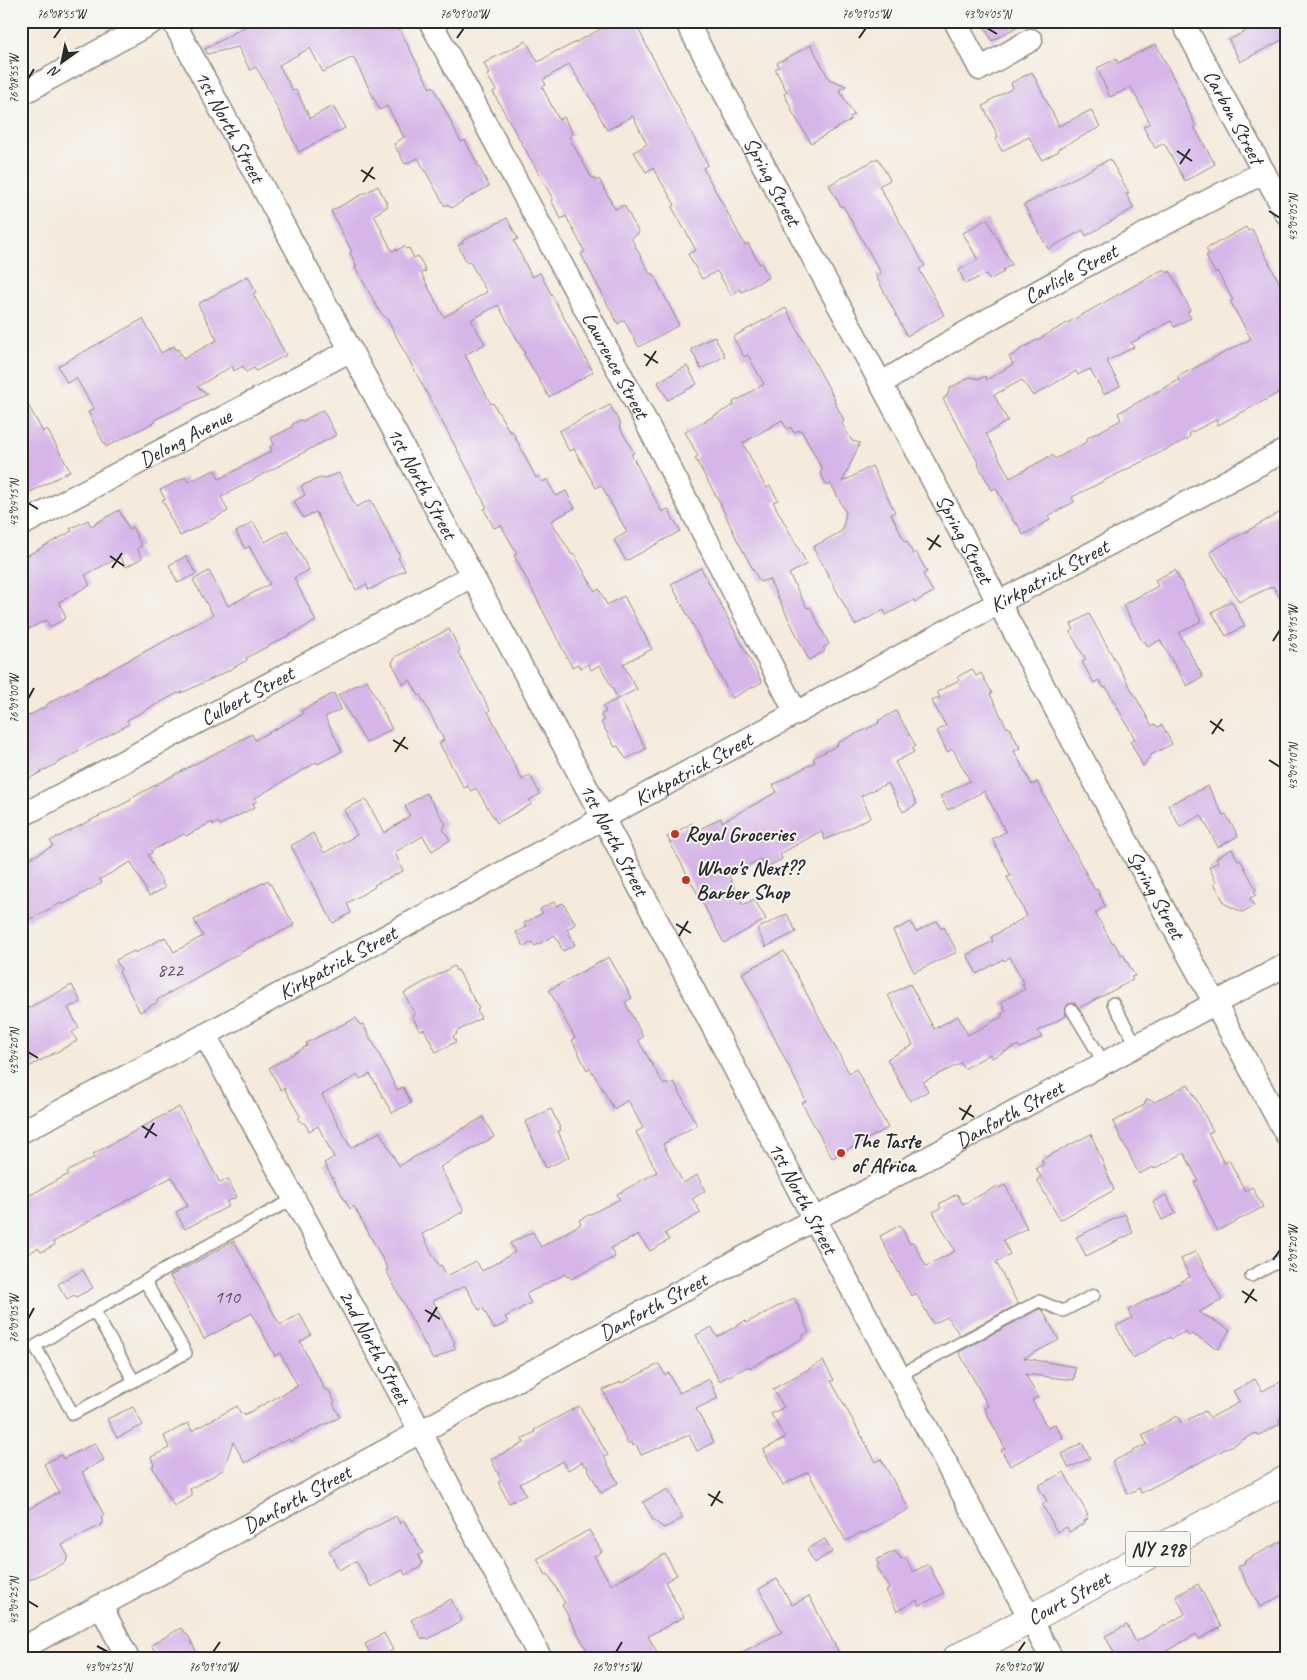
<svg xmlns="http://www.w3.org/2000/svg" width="1307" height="1680" font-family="Caveat,sans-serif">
<rect width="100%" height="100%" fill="#f6f6f2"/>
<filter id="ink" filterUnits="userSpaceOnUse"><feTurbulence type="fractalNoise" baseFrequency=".02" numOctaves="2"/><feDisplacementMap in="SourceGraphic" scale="10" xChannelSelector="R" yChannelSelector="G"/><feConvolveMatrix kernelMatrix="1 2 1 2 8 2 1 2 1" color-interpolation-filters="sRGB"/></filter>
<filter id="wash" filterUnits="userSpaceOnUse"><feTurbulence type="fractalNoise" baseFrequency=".0096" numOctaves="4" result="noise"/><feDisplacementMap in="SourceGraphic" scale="20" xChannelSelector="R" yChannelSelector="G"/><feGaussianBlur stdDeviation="1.12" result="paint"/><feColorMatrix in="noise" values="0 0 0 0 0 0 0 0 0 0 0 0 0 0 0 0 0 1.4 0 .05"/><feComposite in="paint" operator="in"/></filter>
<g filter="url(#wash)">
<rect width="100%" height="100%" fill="#f5eadb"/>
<g id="blocks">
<g fill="#d6b6e8">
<polygon points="255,21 395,21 430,88 433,86 461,142 465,140 489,186 451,208 448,204 445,206 418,158 405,164 394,144 404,137 387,106 380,110 353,57 323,72 310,48 279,65 293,91 296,90 310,118 333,106 345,128 299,152 263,79 256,67 250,70 238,47 207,54 205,49"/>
<polygon points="616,21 634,21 708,165 703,168 745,245 748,243 759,264 761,263 769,277 742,292 740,289 731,295 717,271 702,279 688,254 696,250 672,207 675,205 653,168 646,172 634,152 647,144 633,116 607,130 593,103 569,64 543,80 546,85 542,87 559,120 564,117 573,134 569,137 572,143 592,178 594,177 596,181 599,179 615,209 624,205 639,233 631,238 650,274 653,273 679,325 639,347 624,320 618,324 581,254 585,252 566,216 561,219 551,200 553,199 493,92 496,90 487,75 489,74 484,63 526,41 538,62 558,50 559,51"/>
<polygon points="981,21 1027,21 992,41"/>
<polygon points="1265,21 1282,21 1286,29 1286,38 1240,62 1229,40"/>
<polygon points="1156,44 1186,103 1185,103 1196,126 1194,127 1215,164 1185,181 1164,143 1155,148 1143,127 1150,123 1131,87 1110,97 1097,68 1116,59 1118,63"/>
<polygon points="811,45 829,79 846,86 839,90 854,115 850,117 851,120 811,143 791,110 792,109 784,94 787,92 775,69 779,67 777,63"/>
<polygon points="1032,72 1059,126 1091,110 1100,127 1058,149 1059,151 1042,160 1029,137 1002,151 996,140 998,136 983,106 990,102 989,101 1013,88 1011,83"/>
<polygon points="878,158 890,180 879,186 925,266 919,269 944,315 907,336 876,276 881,273 843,206 841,207 829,185"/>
<polygon points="1110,159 1129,193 1126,194 1134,208 1086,236 1083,230 1048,249 1024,205"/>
<polygon points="378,186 388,206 374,215 392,251 396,249 396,251 404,246 406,249 409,248 414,258 418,256 426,271 421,273 444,317 487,292 470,262 467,263 458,245 463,243 462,241 507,218 518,239 514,241 532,277 540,273 593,372 549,397 524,354 525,353 498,305 471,320 485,344 465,355 491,404 493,403 510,432 512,431 536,478 539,476 542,482 547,480 556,496 566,491 575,508 551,521 572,555 574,554 595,591 599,589 607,605 624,596 652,649 623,664 637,689 620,698 646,749 626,759 618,746 615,747 601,722 604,721 601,714 606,712 603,706 618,699 600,665 591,670 588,664 581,668 578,664 572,667 514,555 517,554 501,525 494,528 484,509 487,508 469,472 387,319 380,312 355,267 357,266 350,253 352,252 331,211"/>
<polygon points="987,219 1012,265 1002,270 1004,272 989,280 986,274 965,284 959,270 978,260 963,233"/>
<polygon points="1246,227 1248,231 1252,229 1285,294 1279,297 1286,309 1286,389 1218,425 1216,420 1190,433 1189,438 1072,497 1074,502 1048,516 1050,520 1023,535 1017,523 1015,524 996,488 992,490 978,465 979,464 943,399 947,396 950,388 970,377 980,379 985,376 987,380 1013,364 1009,357 1018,352 1019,350 1164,269 1167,273 1170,271 1189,307 1190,311 1187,312 1191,318 1174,327 1171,321 1131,343 1134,347 1107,361 1120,386 1104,394 1090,369 1078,375 1076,371 1033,396 1022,380 994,395 1008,421 986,434 1010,478 1052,455 1055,459 1088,441 1087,438 1121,420 1118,413 1179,380 1177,377 1251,339 1230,301 1233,300 1217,271 1215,273 1206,256 1209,254 1206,249"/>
<polygon points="248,276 256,292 253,294 286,355 256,371 254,368 246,372 243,366 234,371 232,366 197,387 208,394 154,420 155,422 106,447 88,412 94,409 76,378 67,383 58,366 143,319 161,353 174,346 176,350 178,349 183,359 217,340 198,304"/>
<polygon points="786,308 835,400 834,401 844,420 842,424 852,441 860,443 842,482 872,466 895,512 891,514 905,542 907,541 913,554 916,552 927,572 923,574 933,592 915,602 914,600 886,615 884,610 855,625 813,547 842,531 846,513 831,484 827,486 820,472 823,470 801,430 793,432 791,427 787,429 782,420 743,443 766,488 770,486 778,500 773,502 807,564 789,574 807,608 810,607 829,644 823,648 825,651 809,660 769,579 760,582 737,540 720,503 695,458 698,456 685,432 734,405 733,402 747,395 747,394 764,384 748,355 744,357 733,337"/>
<polygon points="714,336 725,356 701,369 691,349"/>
<polygon points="687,366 697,384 668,400 658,382"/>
<polygon points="21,392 43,432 47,429 70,471 21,497"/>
<polygon points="610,405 621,425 619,426 634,453 631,454 662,512 668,509 680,531 626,561 614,540 627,532 601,485 596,488 574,449 569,451 559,431"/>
<polygon points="323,410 336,435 221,497 228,511 180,536 168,513 169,512 162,500 165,499 160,490 186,477 188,482 215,470 219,479 272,451 270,447 274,444 271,438 292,427 293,424 300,420 303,421"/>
<polygon points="339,473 356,507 371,500 400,556 398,558 405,570 369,590 366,584 356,590 316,512 303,518 294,501 305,495 301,486 320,478 322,479"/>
<polygon points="1286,509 1286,608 1273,586 1239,602 1210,552"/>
<polygon points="119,510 129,529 132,527 142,546 137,548 142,558 126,567 120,557 85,575 90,585 59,602 66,618 50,627 46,620 21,633 21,559 72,531 70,529 88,520 91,526"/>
<polygon points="253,522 265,542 287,530 309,570 294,578 316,621 246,658 247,660 222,674 188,690 178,694 178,693 127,720 129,724 21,783 21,720 47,706 47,704 213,615 193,580 209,571 228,606 270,584 249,546 245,549 236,532"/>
<polygon points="186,556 196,574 178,583 169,565"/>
<polygon points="701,568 762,682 732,698 671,584"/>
<polygon points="1175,570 1201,621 1179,633 1203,677 1187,686 1160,640 1148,647 1145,641 1143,643 1123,605 1158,586 1155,580"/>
<polygon points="1231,601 1245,626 1226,636 1212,612"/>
<polygon points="1089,614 1152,726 1155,724 1157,727 1162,725 1172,744 1151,755 1143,766 1130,741 1135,739 1106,687 1104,688 1099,680 1094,683 1082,662 1086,660 1070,632 1074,630 1071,624"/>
<polygon points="449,629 460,650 458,652 490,710 488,712 506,745 505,746 522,780 530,775 540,794 529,800 532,804 497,823 476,788 471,791 468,786 464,788 439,743 444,740 420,695 419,696 410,680 403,684 392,663 395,657"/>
<polygon points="972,669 976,676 981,673 992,693 990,694 1007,728 1009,727 1020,748 1014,751 1032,785 1037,782 1095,890 1097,889 1105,906 1095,913 1112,943 1114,942 1121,955 1123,954 1135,976 1131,977 1133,980 1079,1008 1075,1003 1068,1004 1065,1010 1066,1016 1038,1031 1042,1037 1020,1048 1018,1045 992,1058 990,1054 964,1069 961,1063 923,1082 928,1091 910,1101 887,1059 913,1045 888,995 910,984 934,1029 958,1016 968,1035 1003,1016 1001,1014 1006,1011 1001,1002 1025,989 1022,984 1024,983 1010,957 1004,961 1003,959 977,974 967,955 993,941 991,937 1027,916 1007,877 1011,876 992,839 1006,832 984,791 948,810 940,796 970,781 953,749 947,752 937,731 946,726 932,701 940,697 937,692 959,680 957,677"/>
<polygon points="367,680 392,729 366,743 338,695"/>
<polygon points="334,693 341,709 325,717 342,751 318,764 317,762 255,798 257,801 253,803 255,807 220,825 218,822 213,825 212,822 186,836 184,834 151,851 152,853 148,855 165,888 149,896 131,862 100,879 102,883 62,905 61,903 28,920 21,908 21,869 28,865 25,861 53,846 50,841 131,800 130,799 157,784 252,734 255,740 257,739 303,714 301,711"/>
<polygon points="896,711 916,746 912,748 914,752 895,762 917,804 903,812 888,783 861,796 871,817 825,840 821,831 780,854 782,859 765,868 760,859 729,876 743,905 754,899 766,919 724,943 667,837 692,823 696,831 721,818 722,822 777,792 773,785 815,762 813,758 838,745 837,743 879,723 878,721"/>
<polygon points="1208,786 1223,815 1226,814 1238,836 1218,847 1201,815 1180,827 1168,805"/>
<polygon points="426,793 446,824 443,829 450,840 432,851 423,836 395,852 403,871 374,885 375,887 347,903 351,913 333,923 291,846 313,833 324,853 357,835 344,810 366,799 384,833 410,816 405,806"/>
<polygon points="1232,849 1238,860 1241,861 1256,889 1254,892 1256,895 1250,898 1254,906 1242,912 1225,904 1214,883 1216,882 1209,867 1218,862 1216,858"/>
<polygon points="268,880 294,925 245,950 157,1000 158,1002 140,1012 119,972 121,970 116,960 134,951 135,953 165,937 174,952 203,936 194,920"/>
<polygon points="554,902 556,906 563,903 576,924 567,929 575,945 563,951 555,935 535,946 532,942 524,947 516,932 526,927 524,923 543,913 540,909"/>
<polygon points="787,914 796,932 766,947 757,929"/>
<polygon points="937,921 941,929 944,927 957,952 914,972 893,931 911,922 916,932"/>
<polygon points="784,951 849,1073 856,1069 888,1128 832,1158 802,1103 806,1101 742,973"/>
<polygon points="609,957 632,998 625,1002 643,1037 638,1040 664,1085 666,1083 667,1085 674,1082 697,1125 663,1144 683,1183 697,1175 705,1191 692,1199 701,1213 665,1233 669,1240 650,1251 638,1235 611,1248 615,1257 571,1279 569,1276 567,1277 565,1274 526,1294 531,1303 505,1317 508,1322 494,1329 483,1308 479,1310 465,1286 433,1301 455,1343 453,1344 456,1348 433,1360 386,1270 388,1269 354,1206 350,1209 324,1163 334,1157 318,1126 309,1131 305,1124 298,1120 300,1116 284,1088 281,1090 269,1068 307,1046 306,1043 356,1018 360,1025 363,1024 371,1040 372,1040 397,1090 403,1087 411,1103 392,1113 370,1074 360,1079 358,1075 322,1095 351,1148 380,1132 399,1166 483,1117 494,1137 440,1167 464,1211 422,1234 439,1266 441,1265 447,1276 476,1261 482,1271 515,1252 510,1243 533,1232 541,1247 581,1224 579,1220 620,1199 617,1194 657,1172 636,1132 643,1128 628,1100 614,1109 590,1068 587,1070 572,1040 575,1038 549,990"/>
<polygon points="454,966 456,971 458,970 479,1009 477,1010 481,1018 456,1032 457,1034 453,1036 456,1042 436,1052 424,1029 420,1031 412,1016 415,1015 404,993"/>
<polygon points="72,985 81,1002 68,1008 79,1028 72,1032 77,1041 21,1071 21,1012"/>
<polygon points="1188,1084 1213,1131 1208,1133 1224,1163 1229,1160 1245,1191 1252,1187 1263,1207 1217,1231 1194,1182 1198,1180 1184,1153 1154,1169 1153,1167 1139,1174 1113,1122 1144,1105 1147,1099 1155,1102"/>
<polygon points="179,1107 220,1183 228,1179 237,1197 226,1202 229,1206 185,1229 176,1212 188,1206 172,1177 92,1219 53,1242 55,1245 41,1252 38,1248 21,1258 21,1200 69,1174 67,1172 95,1157 93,1154"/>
<polygon points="551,1109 561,1130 558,1131 569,1157 546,1168 525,1122"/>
<polygon points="1091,1134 1114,1190 1060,1220 1037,1180 1041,1177 1036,1168 1044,1164 1041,1160"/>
<polygon points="1005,1185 1027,1228 1003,1240 1010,1254 996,1262 1018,1304 960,1335 947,1317 933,1324 916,1293 912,1296 907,1289 880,1236 900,1225 910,1244 913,1242 926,1266 955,1251 933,1212 941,1208 939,1204 957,1194 963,1204 998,1186 999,1188"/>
<polygon points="1166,1195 1176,1213 1162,1220 1153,1202"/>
<polygon points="1125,1214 1133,1233 1086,1256 1076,1237"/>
<polygon points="234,1241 280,1325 300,1314 311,1335 300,1342 325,1390 328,1389 335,1402 333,1403 340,1417 290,1442 289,1439 282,1443 281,1442 245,1463 233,1442 223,1470 190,1489 192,1496 174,1506 152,1466 154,1465 151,1457 169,1448 164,1436 188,1423 192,1431 237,1406 241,1414 243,1413 244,1415 298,1386 280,1353 275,1356 252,1313 204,1339 170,1276"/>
<polygon points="1196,1251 1222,1300 1199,1312 1230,1330 1218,1349 1192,1334 1189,1336 1186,1331 1171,1339 1170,1337 1133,1358 1116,1326 1132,1318 1128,1310 1190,1277 1181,1259"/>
<polygon points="83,1270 93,1288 76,1297 74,1295 67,1299 58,1284"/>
<polygon points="794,1298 805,1320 805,1324 809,1332 802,1336 803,1338 750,1368 749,1366 719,1381 696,1335 712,1327 717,1337 745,1321 746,1323"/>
<polygon points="1039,1309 1043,1311 1059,1340 1024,1358 1075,1367 1074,1380 1025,1374 1038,1397 1032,1400 1047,1427 1055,1424 1063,1438 1010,1466 1001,1450 1005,1448 984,1408 988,1406 959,1352"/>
<polygon points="823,1361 834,1380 831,1381 876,1462 881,1459 909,1509 864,1533 860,1533 846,1541 808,1472 783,1485 763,1450 785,1438 771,1414 784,1407 773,1389"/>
<polygon points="659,1364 665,1375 669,1373 679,1393 709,1379 718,1398 696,1409 714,1442 697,1451 689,1435 641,1455 636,1444 633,1446 631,1442 628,1444 603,1390 621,1382 622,1383"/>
<polygon points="1255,1379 1262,1391 1286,1379 1286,1414 1279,1418 1280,1424 1259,1435 1256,1433 1141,1493 1139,1488 1128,1494 1112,1462 1147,1444 1142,1435 1177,1416 1181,1423 1205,1411 1210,1418 1240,1402 1233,1391"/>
<polygon points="579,1406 608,1455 604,1457 618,1483 601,1493 586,1465 585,1466 582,1462 568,1470 563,1461 520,1484 526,1495 509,1503 498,1482 501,1480 491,1459 524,1443 522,1439 535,1432 534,1430"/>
<polygon points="133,1407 143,1425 117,1438 107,1419"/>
<polygon points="95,1443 104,1460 82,1472 104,1515 101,1517 103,1522 100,1524 101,1525 62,1545 68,1556 66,1562 21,1584 21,1513 59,1492 44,1464 61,1455 63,1459"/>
<polygon points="1082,1443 1090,1458 1069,1468 1062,1454"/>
<polygon points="1064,1472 1088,1515 1086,1516 1088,1519 1084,1521 1085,1523 1069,1532 1067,1527 1057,1532 1042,1504 1047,1501 1038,1486"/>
<polygon points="668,1489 683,1518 664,1528 653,1520 643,1502"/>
<polygon points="396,1516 400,1524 404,1521 423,1553 418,1555 423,1564 420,1565 421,1567 405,1575 403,1570 371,1587 356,1561 339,1570 329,1551"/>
<polygon points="589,1530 602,1552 594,1556 611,1585 665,1554 677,1575 665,1582 684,1617 648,1636 661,1659 592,1659 562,1605 565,1603 548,1574 546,1575 537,1559"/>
<polygon points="825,1539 832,1552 814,1563 807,1549"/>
<polygon points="1286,1539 1286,1593 1260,1607 1238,1567 1245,1563 1244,1561"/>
<polygon points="895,1551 901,1559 905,1557 913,1572 928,1564 944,1593 919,1606 917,1600 897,1611 886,1591 889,1589 877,1566 879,1565 876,1560"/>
<polygon points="777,1579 792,1605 809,1596 839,1653 829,1659 728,1659 782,1632 759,1589"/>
<polygon points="1198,1584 1221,1627 1199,1639 1196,1634 1153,1659 1106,1659 1115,1654 1105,1636 1127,1625 1136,1642 1185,1614 1176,1596"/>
<polygon points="451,1599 462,1621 428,1639 422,1639 411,1620"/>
<polygon points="181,1628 189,1637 200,1659 160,1659 151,1645"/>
<polygon points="384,1633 393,1650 378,1659 373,1659 365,1644"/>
</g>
</g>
</g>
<g filter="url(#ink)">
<use href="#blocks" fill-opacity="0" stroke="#908a83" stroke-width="1"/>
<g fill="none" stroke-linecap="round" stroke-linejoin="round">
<g stroke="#908a83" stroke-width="14">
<g id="lane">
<polyline points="1113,1003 1137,1046"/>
<polyline points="1072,1010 1104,1063"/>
<polyline points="1251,1276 1286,1258"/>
<path d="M 145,1281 L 186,1353 L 73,1414 L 35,1346 C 83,1318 131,1288 180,1261 C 218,1239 256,1219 294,1199"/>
<polyline points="94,1311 134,1381"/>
<polyline points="900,1375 1039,1301 1063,1311 1094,1295"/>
</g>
</g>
<g stroke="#908a83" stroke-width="25">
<g id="street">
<path id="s1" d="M 173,21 L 603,818 L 814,1219 L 1052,1659"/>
<path id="s2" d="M 430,21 L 642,414 L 796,713"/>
<path id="s3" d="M 686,21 L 1132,851 L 1286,1134"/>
<polyline points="955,21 980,69 1031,40"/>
<path id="s4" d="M 1182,21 L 1286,213"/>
<polyline points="21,94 154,21"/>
<path id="s5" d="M 882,383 C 1005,306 1135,239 1264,172"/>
<path id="s6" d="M 21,525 L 351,350"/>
<path id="s7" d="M 21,816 L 472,576"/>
<path id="s8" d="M 205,1035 L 403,1399 L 541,1659"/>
<path id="s9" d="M 21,1132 L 205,1035 L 998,603 L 1286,450"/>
<polyline points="101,1606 128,1659"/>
<path id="s10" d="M 21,1649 L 420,1432 L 1286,965"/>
</g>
</g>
<g stroke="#908a83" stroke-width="30">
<g id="primary">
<path id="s11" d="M 956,1659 L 1286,1480"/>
</g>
</g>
<use href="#lane" stroke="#fff" stroke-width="11"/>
<use href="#street" stroke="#fff" stroke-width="22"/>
<use href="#primary" stroke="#fff" stroke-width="28"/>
</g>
</g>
<path fill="none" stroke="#2b2b2b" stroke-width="2" d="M 987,28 L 997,34M 54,38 L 61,28M 457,38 L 464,28M 859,38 L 866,28M 28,79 L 34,69M 1177,151 L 1192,161M 1180,164 L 1190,149M 361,170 L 375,179M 363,182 L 373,167M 1269,211 L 1280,218M 644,354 L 658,363M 646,366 L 656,351M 28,503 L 38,509M 927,538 L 941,547M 929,550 L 939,535M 110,556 L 124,566M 112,568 L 122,553M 1273,641 L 1280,630M 28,699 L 34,688M 1210,721 L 1224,731M 1212,734 L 1222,719M 393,740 L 408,749M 395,752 L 405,737M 1269,760 L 1280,767M 676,924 L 691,933M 679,936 L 688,921M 28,1052 L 38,1058M 959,1108 L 974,1117M 962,1120 L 971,1105M 142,1126 L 157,1136M 145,1138 L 154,1123M 1273,1260 L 1280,1250M 1242,1291 L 1257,1301M 1245,1303 L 1254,1289M 425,1310 L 440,1319M 28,1319 L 34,1308M 428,1322 L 437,1307M 708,1494 L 723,1503M 711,1506 L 720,1491M 28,1601 L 38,1607M 97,1646 L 108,1652M 213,1652 L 220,1642M 616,1652 L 622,1642M 1018,1652 L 1025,1642"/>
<g fill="#c8321e" stroke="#f6f6f2" stroke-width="2">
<circle cx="675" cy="834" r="5"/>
<circle cx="686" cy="880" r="5"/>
<circle cx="841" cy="1153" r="5"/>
</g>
<g text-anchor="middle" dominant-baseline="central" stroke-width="4" stroke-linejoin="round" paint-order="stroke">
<g font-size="19" fill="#564e5a">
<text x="170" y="970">822</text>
<text x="227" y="1297">110</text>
</g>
<rect fill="#f6f6f2" stroke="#686867" stroke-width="1" x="1125.5" y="1531.5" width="65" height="35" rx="4"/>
<g font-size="20" font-weight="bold" fill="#2b2b2b">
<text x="1158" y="1549">NY 298</text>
</g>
<g font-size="21" fill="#2b2b2b" stroke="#f6f6f2">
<text stroke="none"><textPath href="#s4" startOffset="109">Carbon Street</textPath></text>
<text stroke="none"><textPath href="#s1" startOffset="120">1st North Street</textPath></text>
<text stroke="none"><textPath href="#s3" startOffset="182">Spring Street</textPath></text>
<text stroke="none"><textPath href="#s5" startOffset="218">Carlisle Street</textPath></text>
<text stroke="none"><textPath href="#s2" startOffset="391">Lawrence Street</textPath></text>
<text stroke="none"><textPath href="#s6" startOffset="186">Delong Avenue</textPath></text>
<text stroke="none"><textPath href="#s1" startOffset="525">1st North Street</textPath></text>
<text stroke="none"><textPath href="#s3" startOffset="588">Spring Street</textPath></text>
<text stroke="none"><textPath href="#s9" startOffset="1169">Kirkpatrick Street</textPath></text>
<text stroke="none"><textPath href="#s7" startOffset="256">Culbert Street</textPath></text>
<text stroke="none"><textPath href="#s9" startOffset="764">Kirkpatrick Street</textPath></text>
<text stroke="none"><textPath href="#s1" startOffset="930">1st North Street</textPath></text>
<text stroke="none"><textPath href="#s3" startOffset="992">Spring Street</textPath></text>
<text stroke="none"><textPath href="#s9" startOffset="359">Kirkpatrick Street</textPath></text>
<text stroke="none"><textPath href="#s10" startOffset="1124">Danforth Street</textPath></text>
<text stroke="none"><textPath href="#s1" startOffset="1335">1st North Street</textPath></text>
<text stroke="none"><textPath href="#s10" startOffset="719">Danforth Street</textPath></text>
<text stroke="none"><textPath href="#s8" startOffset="355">2nd North Street</textPath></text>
<text stroke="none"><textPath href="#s10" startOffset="314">Danforth Street</textPath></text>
<text stroke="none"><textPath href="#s11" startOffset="128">Court Street</textPath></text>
</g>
<g font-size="21" font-weight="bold" fill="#2b2b2b" stroke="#f6f6f2" text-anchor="start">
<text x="685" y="834">Royal Groceries</text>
<text x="696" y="868">Whoo's Next??<tspan x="696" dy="24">Barber Shop</tspan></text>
<text x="851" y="1141">The Taste<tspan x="851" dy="24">of Africa</tspan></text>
</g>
</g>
<rect width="1307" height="1680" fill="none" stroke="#f6f6f2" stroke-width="55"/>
<g transform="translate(62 62) rotate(213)" stroke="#f6f6f2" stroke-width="4" paint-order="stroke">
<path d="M0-4L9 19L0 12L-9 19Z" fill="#2b2b2b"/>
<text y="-8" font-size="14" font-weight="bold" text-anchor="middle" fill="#2b2b2b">N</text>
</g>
<rect x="28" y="28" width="1252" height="1624" fill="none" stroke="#2b2b2b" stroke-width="2"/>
<g font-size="12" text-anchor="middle" fill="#2b2b2b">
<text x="61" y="18">76°08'55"W</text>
<text x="464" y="18">76°09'00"W</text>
<text x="866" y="18">76°09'05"W</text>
<text x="987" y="18">43°04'05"N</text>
<text transform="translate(14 79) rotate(-90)" y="4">76°08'55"W</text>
<text transform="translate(1293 218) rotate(-90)" y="4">43°04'05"N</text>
<text transform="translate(14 503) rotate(-90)" y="4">43°04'15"N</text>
<text transform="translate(1293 630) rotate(-90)" y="4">76°09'15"W</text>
<text transform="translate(14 699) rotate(-90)" y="4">76°09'00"W</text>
<text transform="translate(1293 767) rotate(-90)" y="4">43°04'10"N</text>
<text transform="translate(14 1052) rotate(-90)" y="4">43°04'20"N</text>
<text transform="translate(1293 1250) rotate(-90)" y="4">76°09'20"W</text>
<text transform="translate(14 1319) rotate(-90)" y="4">76°09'05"W</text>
<text transform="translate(14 1601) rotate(-90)" y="4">43°04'25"N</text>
<text x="108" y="1671">43°04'25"N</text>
<text x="213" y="1671">76°09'10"W</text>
<text x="616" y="1671">76°09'15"W</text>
<text x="1018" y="1671">76°09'20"W</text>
</g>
</svg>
